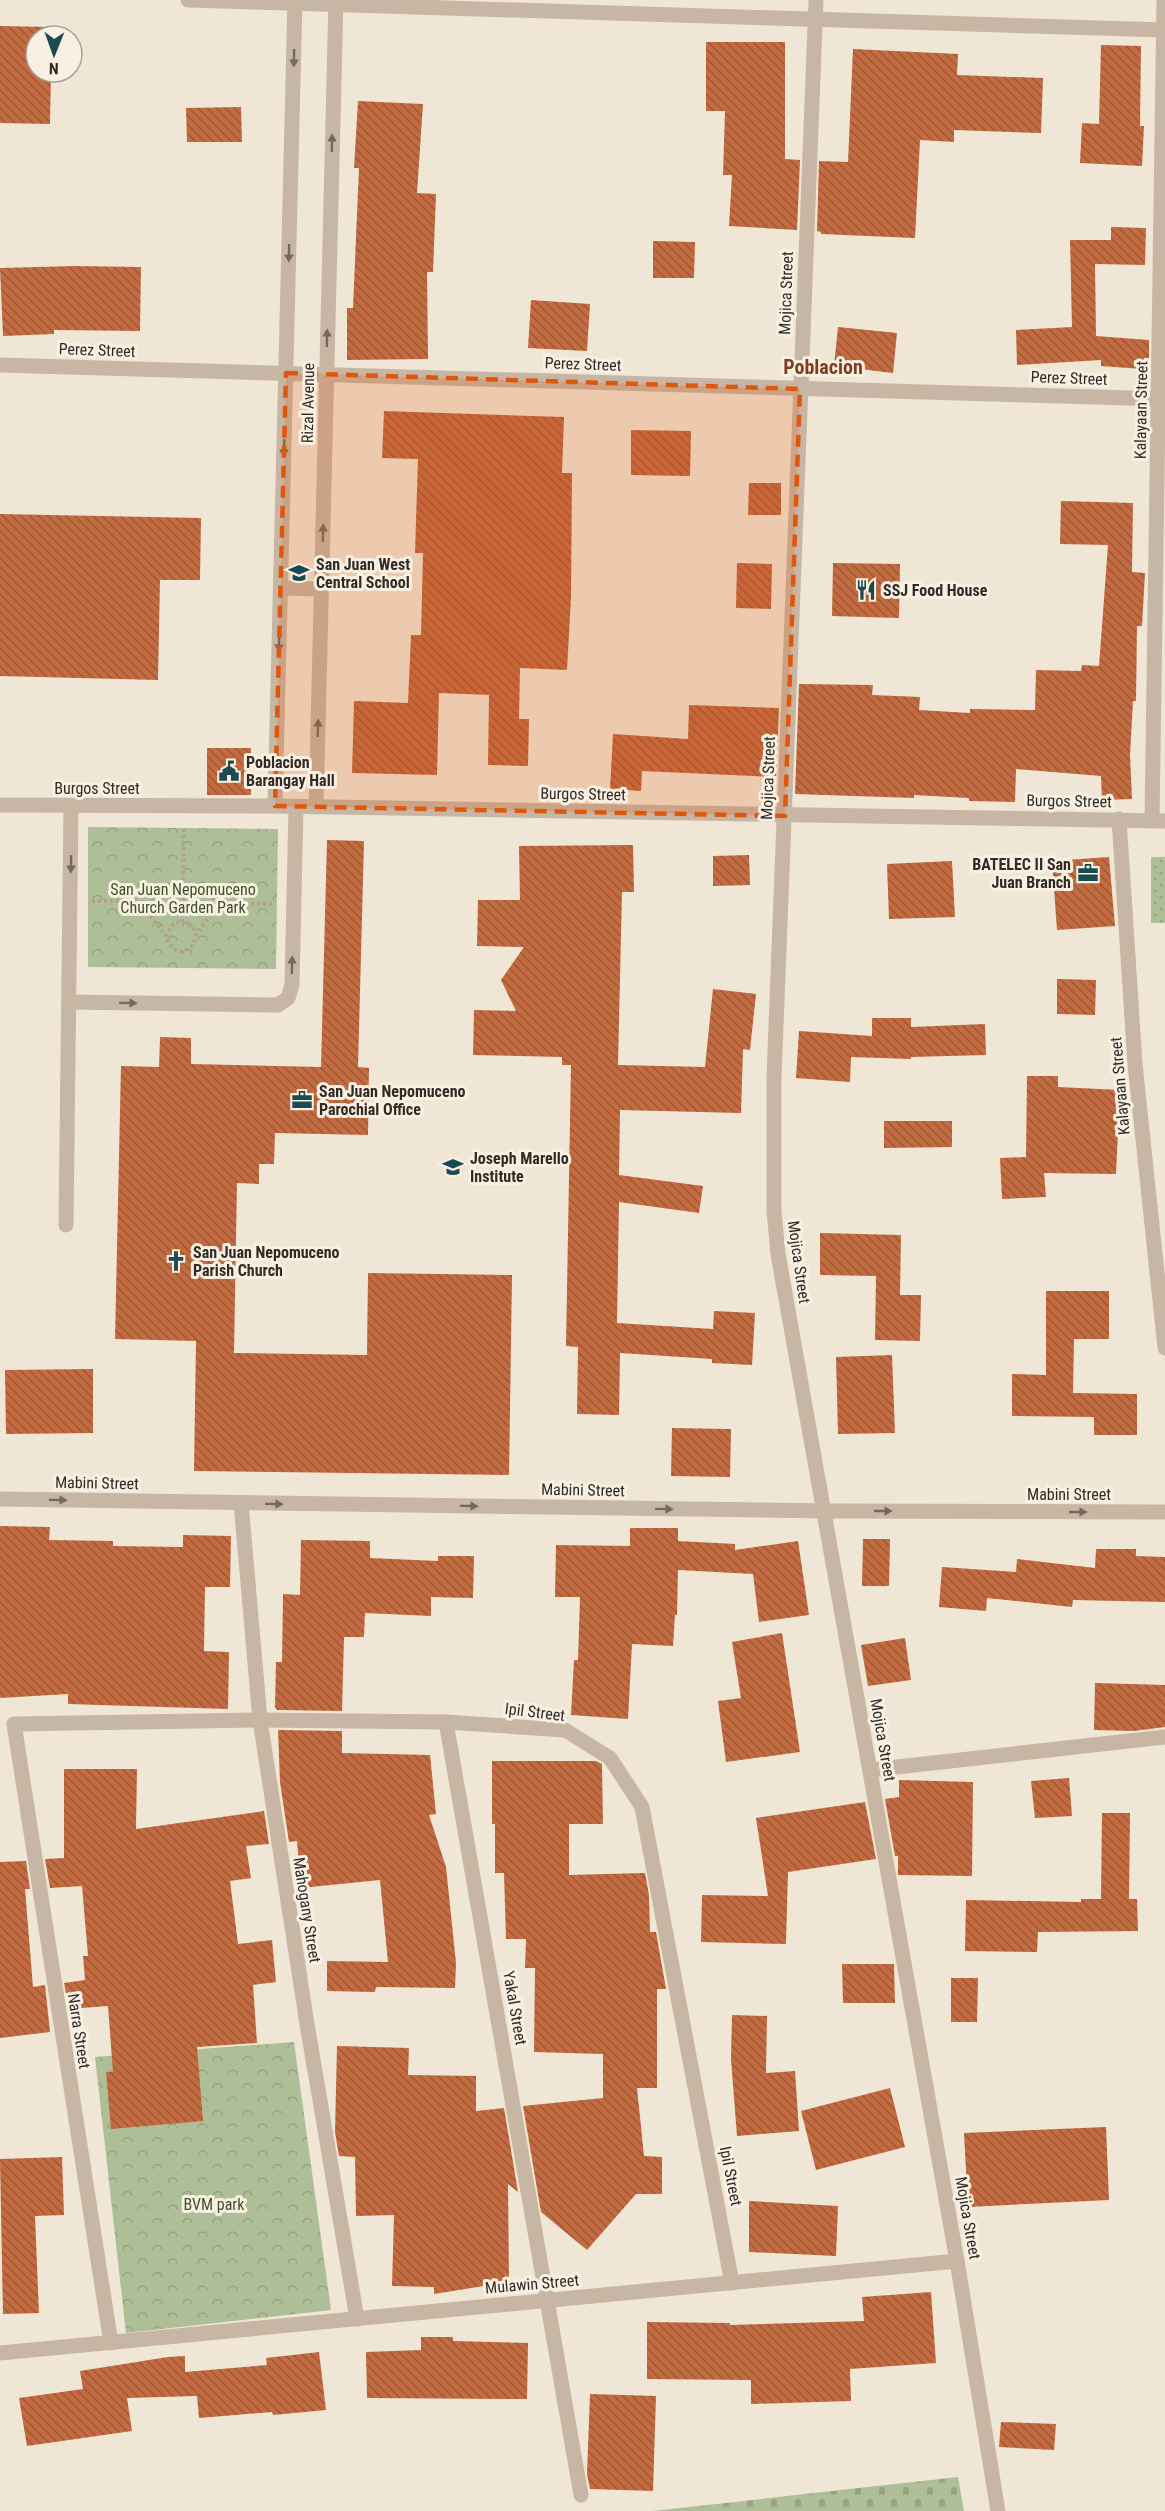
<svg xmlns="http://www.w3.org/2000/svg" width="1165" height="2511" font-family="'Roboto Condensed',sans-serif">
<defs>
<pattern id="grass-dots" width="8" height="8" patternUnits="userSpaceOnUse" patternTransform="scale(1.5)"><rect width="8" height="8" fill="#aebe97"/><path d="M2 2h.1M6 6h.1" fill="none" stroke="#96a382" stroke-width="1.8" stroke-linecap="round"/></pattern>
<pattern id="cemetery-stones" width="16" height="16" patternUnits="userSpaceOnUse" patternTransform="scale(1.5)"><rect width="16" height="16" fill="#aebe97"/><path d="M2 7V4a2 2 0 0 1 4 0v3zM10 15v-3a2 2 0 0 1 4 0v3z" fill="#96a382"/></pattern>
<pattern id="park-crowns" width="20" height="18" patternUnits="userSpaceOnUse" patternTransform="scale(1.5)"><rect width="20" height="18" fill="#aebe97"/><path d="M2 6a3 3 0 1 1 6 0M12 15a3 3 0 1 1 6 0" fill="none" stroke="#96a382"/></pattern>
<pattern id="building-back-hatch" width="6" height="6" patternUnits="userSpaceOnUse" patternTransform="scale(1.5)"><rect width="6" height="6" fill="#c36b41"/><path d="M-1 5l2 2M0 0l6 6M5-1l2 2" fill="none" stroke="#9f5836"/></pattern>
</defs>
<rect width="100%" height="100%" fill="#f0e6d6"/>
<rect fill="url(#grass-dots)" x="1151" y="857" width="14" height="66"/>
<polygon fill="url(#cemetery-stones)" points="958,2477 964,2511 653,2511"/>
<g fill="url(#park-crowns)">
<polygon points="88,827 278,829 276,969 88,967"/>
<polygon points="294,2042 331,2310 126,2333 95,2057"/>
</g>
<g fill="url(#building-back-hatch)">
<polygon points="0,26 51,27 51,36 36,36 36,72 51,72 50,124 0,123"/>
<polygon points="706,42 785,42 785,159 800,160 797,230 729,226 732,175 723,175 725,111 706,111"/>
<polygon points="1101,45 1141,46 1140,126 1144,126 1142,166 1080,163 1082,123 1099,124"/>
<polygon points="853,49 958,54 957,75 1043,78 1041,133 954,130 954,142 920,140 915,238 821,234 821,232 817,231 819,161 848,162"/>
<polygon points="358,101 423,104 417,193 436,194 433,272 427,272 428,359 347,360 347,308 353,308 359,168 354,168"/>
<polygon points="241,107 242,142 187,142 186,108"/>
<polygon points="1111,227 1146,228 1145,265 1095,264 1096,336 1149,340 1149,358 1144,358 1143,369 1101,366 1101,360 1017,365 1016,330 1072,327 1070,240 1111,240"/>
<polygon points="653,241 695,242 694,278 653,278"/>
<polygon points="74,266 141,267 140,331 54,330 54,334 3,336 0,268"/>
<polygon points="531,300 590,304 587,351 528,348"/>
<polygon points="838,327 897,333 893,373 834,366"/>
<polygon points="384,411 564,417 562,473 572,473 571,598 567,670 520,668 519,719 529,719 528,766 488,765 489,695 439,693 437,775 352,773 354,701 408,703 411,635 421,635 423,553 415,553 418,459 382,458"/>
<polygon points="631,430 691,431 690,476 631,475"/>
<polygon points="749,483 781,483 781,515 748,515"/>
<polygon points="1061,501 1133,503 1132,572 1145,573 1142,626 1137,626 1136,701 1133,701 1130,755 1132,799 1102,800 1101,776 1016,769 1015,802 969,801 969,798 914,795 914,798 795,794 799,684 873,685 872,695 920,697 919,710 970,713 970,709 1035,710 1036,670 1081,671 1082,665 1099,666 1108,545 1060,544"/>
<polygon points="0,514 201,518 200,580 160,580 158,680 0,676"/>
<polygon points="737,563 772,564 771,609 736,608"/>
<polygon points="833,563 900,564 899,618 832,616"/>
<polygon points="689,705 779,708 776,777 642,771 641,791 610,789 613,734 688,739"/>
<rect x="207" y="748" width="44" height="47"/>
<polygon points="327,840 364,841 358,1067 369,1068 368,1135 275,1133 274,1164 259,1164 259,1184 237,1183 234,1353 367,1355 368,1273 512,1275 509,1475 194,1471 196,1341 115,1339 121,1066 159,1067 160,1037 191,1038 191,1064 321,1067"/>
<polygon points="633,845 634,892 622,892 618,1065 705,1067 713,989 756,994 750,1050 743,1049 741,1113 620,1110 619,1175 703,1186 699,1213 619,1202 617,1323 713,1329 714,1311 755,1313 752,1365 712,1363 712,1359 620,1353 619,1415 577,1414 578,1347 566,1346 571,1065 562,1065 562,1057 473,1055 474,1010 516,1011 501,980 524,947 477,946 478,900 520,900 519,846"/>
<polygon points="749,855 750,885 713,886 713,856"/>
<polygon points="1109,857 1115,926 1057,930 1052,861"/>
<polygon points="952,861 955,917 889,919 887,864"/>
<polygon points="1057,979 1096,980 1095,1015 1057,1014"/>
<polygon points="872,1018 911,1018 911,1027 985,1024 986,1055 911,1057 911,1059 851,1057 850,1082 796,1078 799,1031 872,1036"/>
<polygon points="1027,1076 1058,1076 1058,1087 1120,1090 1116,1174 1044,1173 1046,1197 1002,1199 1000,1158 1026,1157"/>
<polygon points="884,1121 952,1121 952,1147 884,1148"/>
<polygon points="820,1233 901,1235 900,1295 921,1295 920,1341 875,1340 876,1276 820,1275"/>
<polygon points="1046,1291 1109,1291 1109,1339 1074,1339 1073,1393 1137,1394 1137,1435 1094,1435 1094,1417 1012,1416 1012,1374 1046,1375"/>
<polygon points="892,1355 895,1433 838,1434 836,1357"/>
<polygon points="93,1369 93,1433 6,1434 5,1370"/>
<polygon points="672,1428 731,1429 730,1477 671,1476"/>
<polygon points="0,1526 50,1527 49,1540 113,1541 113,1546 183,1547 183,1535 231,1536 230,1587 205,1587 204,1651 229,1652 228,1709 68,1704 68,1694 0,1698"/>
<polygon points="630,1528 678,1528 678,1541 735,1544 735,1550 798,1541 809,1615 759,1622 753,1574 678,1570 677,1615 675,1615 673,1646 632,1644 628,1719 571,1715 574,1660 578,1660 580,1597 555,1597 556,1545 630,1546"/>
<polygon points="863,1539 890,1539 889,1586 862,1586"/>
<polygon points="301,1540 370,1541 370,1558 438,1561 438,1556 474,1556 473,1598 431,1597 431,1616 365,1613 364,1637 344,1637 342,1711 277,1710 275,1707 276,1662 282,1662 283,1594 300,1595"/>
<polygon points="1096,1549 1136,1549 1136,1556 1165,1557 1165,1602 1073,1600 1072,1607 987,1598 986,1611 939,1607 942,1567 1016,1572 1017,1559 1095,1568"/>
<polygon points="782,1633 800,1752 726,1762 718,1701 741,1698 732,1642"/>
<polygon points="905,1638 911,1680 868,1686 861,1645"/>
<polygon points="1095,1683 1165,1685 1165,1727 1134,1731 1094,1730"/>
<polygon points="278,1730 342,1731 342,1753 430,1755 436,1814 429,1815 446,1867 456,1963 455,1988 376,1987 375,1992 327,1991 327,1961 388,1962 380,1880 301,1888 297,1841 289,1842 280,1782"/>
<polygon points="492,1761 596,1761 602,1764 603,1824 569,1824 569,1875 645,1873 649,1895 650,1932 656,1932 666,1989 657,1989 657,2088 637,2088 644,2156 662,2157 662,2194 636,2194 587,2250 541,2212 523,2106 603,2098 603,2054 534,2052 535,1968 525,1968 526,1939 506,1939 504,1873 495,1873 495,1824 492,1824"/>
<polygon points="64,1769 137,1769 136,1829 264,1811 269,1844 246,1846 251,1878 230,1881 238,1944 272,1940 276,1982 253,1985 257,2043 197,2047 203,2121 111,2129 106,2072 113,2072 108,2006 69,2009 64,1983 85,1980 83,1956 88,1956 82,1886 50,1888 45,1859 64,1858"/>
<polygon points="1069,1778 1072,1816 1035,1818 1031,1781"/>
<polygon points="899,1780 973,1782 972,1876 898,1875 898,1856 895,1856 885,1799 899,1797"/>
<polygon points="865,1802 876,1859 788,1872 786,1944 701,1942 702,1895 768,1896 756,1818"/>
<polygon points="1102,1813 1130,1813 1129,1899 1137,1899 1138,1931 1038,1932 1037,1952 965,1951 966,1900 1081,1902 1081,1899 1101,1899"/>
<polygon points="26,1861 30,1889 25,1889 33,1987 45,1985 50,2032 0,2038 0,1862"/>
<polygon points="842,1964 894,1964 895,2003 843,2003"/>
<polygon points="951,1978 978,1978 977,2022 951,2022"/>
<polygon points="732,2015 767,2016 766,2073 795,2071 799,2131 737,2136 731,2059"/>
<polygon points="337,2046 409,2048 408,2075 476,2076 476,2111 504,2108 518,2192 508,2184 509,2282 434,2294 434,2287 392,2286 394,2215 356,2216 355,2157 339,2156 335,2132"/>
<polygon points="890,2088 905,2147 816,2170 801,2111"/>
<polygon points="1106,2127 1109,2200 968,2207 964,2133"/>
<polygon points="62,2157 64,2215 35,2216 39,2313 3,2314 0,2159"/>
<polygon points="749,2201 838,2206 836,2256 749,2252"/>
<polygon points="931,2292 936,2363 850,2369 851,2401 751,2404 751,2380 647,2379 647,2322 730,2323 730,2325 864,2321 862,2297"/>
<polygon points="421,2337 453,2337 453,2341 528,2343 527,2399 367,2398 366,2352 421,2350"/>
<polygon points="319,2352 326,2410 273,2415 272,2412 199,2418 197,2396 127,2398 132,2431 27,2446 19,2398 83,2389 80,2371 168,2357 185,2356 185,2372 267,2365 266,2358"/>
<polygon points="590,2394 656,2396 653,2491 590,2489 587,2474"/>
<polygon points="1001,2422 1056,2424 1054,2450 999,2447"/>
</g>
<g fill="none" stroke-linecap="round" stroke-linejoin="round">
<g stroke="#b3a08e" stroke-width="4" stroke-dasharray="3 3" stroke-linecap="butt">
<polyline points="92,901 140,901 166,936"/>
<polyline points="182,922 184,828"/>
<path d="M 196,936 L 194,929 L 182,922 L 174,923 L 166,936 C 169,947 179,957 191,947 C 195,943 194,939 197,934 C 203,923 213,913 221,903 L 272,904"/>
</g>
<g stroke="#c7b6a3" stroke-width="15">
<polyline points="70,1002 278,1005 288,998 292,985 296,807"/>
<polyline points="66,1225 71,806"/>
</g>
<g stroke="#c7b6a3" stroke-width="15">
<polyline points="188,0 1165,30"/>
<polyline points="816,0 774,1077 774,1211 778,1254 957,2261 998,2511"/>
<polyline points="0,365 1165,399"/>
<polyline points="281,588 321,589"/>
<polyline points="0,805 275,806 1165,821"/>
<polyline points="275,806 295,0"/>
<polyline points="316,807 336,0"/>
<polyline points="1119,819 1135,1064 1165,1348"/>
<polyline points="1152,821 1164,0"/>
<polyline points="0,1499 825,1511 1165,1512"/>
<polyline points="241,1503 260,1720 307,2024 357,2319"/>
<polyline points="446,1722 581,2495"/>
<polyline points="870,1770 1165,1737"/>
<polyline points="111,2343 14,1724 260,1720 446,1722 565,1730 610,1758 642,1807 732,2283"/>
<polyline points="0,2353 957,2261"/>
</g>
</g>
<defs><path id="oneway-solid" d="M-6-.8H1V-3.2L6.5 0L1 3.2V.8H-6Z" transform="scale(1.5)"/></defs>
<g fill="#75695e">
<use href="#oneway-solid" transform="translate(294 58) rotate(91)"/>
<use href="#oneway-solid" transform="translate(332 143) rotate(-89)"/>
<use href="#oneway-solid" transform="translate(289 253) rotate(91)"/>
<use href="#oneway-solid" transform="translate(327 338) rotate(-89)"/>
<use href="#oneway-solid" transform="translate(284 448) rotate(91)"/>
<use href="#oneway-solid" transform="translate(323 533) rotate(-89)"/>
<use href="#oneway-solid" transform="translate(279 643) rotate(92)"/>
<use href="#oneway-solid" transform="translate(318 728) rotate(-88)"/>
<use href="#oneway-solid" transform="translate(71 864) rotate(91)"/>
<use href="#oneway-solid" transform="translate(292 965) rotate(-89)"/>
<use href="#oneway-solid" transform="translate(128 1003) rotate(1)"/>
<use href="#oneway-solid" transform="translate(58 1500) rotate(1)"/>
<use href="#oneway-solid" transform="translate(274 1504) rotate(1)"/>
<use href="#oneway-solid" transform="translate(469 1506) rotate(1)"/>
<use href="#oneway-solid" transform="translate(664 1509) rotate(1)"/>
<use href="#oneway-solid" transform="translate(883 1511)"/>
<use href="#oneway-solid" transform="translate(1078 1512)"/>
</g>
<path fill="#df570d" fill-opacity="0.2" stroke="#df570d" stroke-width="4.5" stroke-dasharray="12 8" stroke-linejoin="round" d="M 286,373 L 800,389 L 785,816 L 275,806 Z"/>
<defs>
<g id="school-bare" transform="scale(1.62)"><path d="M0-5L7-2L0 1L-7-2ZM-4 1L0 2.5L4 1V4Q0 6-4 4Z" fill="#1c4a52" stroke="#f8f0e2" stroke-width="2.5" paint-order="stroke"/></g>
<g id="restaurant-bare" transform="scale(1.62)"><path d="M-5-6h1v4h1v-4h1v4h1v-4h1v5L-1.5 .5V6h-2V.5L-5-1ZM5-6V6H3V1.5H1.5Q1.5-4 5-6Z" fill="#1c4a52" stroke="#f8f0e2" stroke-width="2.5" paint-order="stroke"/></g>
<g id="civic-bare" transform="scale(1.62)"><path d="M-.6-6.5H3V-4.5H.6V-3L4-1V1h2V6H-6V1h2V-1L-.6-3ZM-1.2 2.5V6h2.4V2.5Z" fill="#1c4a52" stroke="#f8f0e2" stroke-width="2.5" paint-order="stroke"/></g>
<g id="office-bare" transform="scale(1.62)"><path d="M-6-3h4V-5.5h4V-3h4V5H-6ZM-1-4.5V-3h2v-1.5ZM-6 0V1H6V0Z" fill="#1c4a52" stroke="#f8f0e2" stroke-width="2.5" paint-order="stroke"/></g>
<g id="church-bare" transform="scale(1.62)"><path d="M-1.2-6h2.4v3.5h3.3v2.4h-3.3V6h-2.4V-.1h-3.3v-2.4h3.3Z" fill="#1c4a52" stroke="#f8f0e2" stroke-width="2.5" paint-order="stroke"/></g>
</defs>
<g fill-rule="evenodd">
<use href="#school-bare" x="299" y="573"/>
<use href="#restaurant-bare" x="866" y="590"/>
<use href="#civic-bare" x="229" y="771"/>
<use href="#office-bare" x="1088" y="873"/>
<use href="#office-bare" x="302" y="1100"/>
<use href="#school-bare" x="453" y="1167"/>
<use href="#church-bare" x="176" y="1261"/>
</g>
<g text-anchor="middle" dominant-baseline="central" stroke-width="6" stroke-linejoin="round" paint-order="stroke">
<g font-size="16" fill="#322a25" stroke="#f8f0e2">
<text transform="translate(786 293) rotate(-88)">Mojica Street</text>
<text transform="translate(97 350) rotate(2)">Perez Street</text>
<text transform="translate(583 364) rotate(2)">Perez Street</text>
<text transform="translate(1069 378) rotate(2)">Perez Street</text>
<text transform="translate(308 403) rotate(-89)">Rizal Avenue</text>
<text transform="translate(1141 410) rotate(-89)">Kalayaan Street</text>
<text transform="translate(768 778) rotate(-88)">Mojica Street</text>
<text x="97" y="788">Burgos Street</text>
<text transform="translate(583 794) rotate(1)">Burgos Street</text>
<text transform="translate(1069 801) rotate(1)">Burgos Street</text>
<text transform="translate(1120 1086) rotate(-95)">Kalayaan Street</text>
<text transform="translate(799 1262) rotate(82)">Mojica Street</text>
<text transform="translate(97 1483) rotate(1)">Mabini Street</text>
<text transform="translate(583 1490) rotate(1)">Mabini Street</text>
<text x="1069" y="1494">Mabini Street</text>
<text transform="translate(535 1712) rotate(7)">Ipil Street</text>
<text transform="translate(883 1740) rotate(80)">Mojica Street</text>
<text transform="translate(307 1910) rotate(81)">Mahogany Street</text>
<text transform="translate(515 2008) rotate(80)">Yakal Street</text>
<text transform="translate(79 2031) rotate(81)">Narra Street</text>
<text transform="translate(731 2176) rotate(79)">Ipil Street</text>
<text transform="translate(968 2218) rotate(80)">Mojica Street</text>
<text transform="translate(532 2284) rotate(-5)">Mulawin Street</text>
</g>
<g font-size="16" font-weight="bold" fill="#322a25" stroke="#f8f0e2" text-anchor="start">
<text x="316" y="564">San Juan West<tspan x="316" dy="18">Central School</tspan></text>
<text x="883" y="590">SSJ Food House</text>
<text x="246" y="762">Poblacion<tspan x="246" dy="18">Barangay Hall</tspan></text>
<text x="1071" y="864" text-anchor="end">BATELEC II San<tspan x="1071" dy="18">Juan Branch</tspan></text>
<text x="319" y="1091">San Juan Nepomuceno<tspan x="319" dy="18">Parochial Office</tspan></text>
<text x="470" y="1158">Joseph Marello<tspan x="470" dy="18">Institute</tspan></text>
<text x="193" y="1252">San Juan Nepomuceno<tspan x="193" dy="18">Parish Church</tspan></text>
</g>
<g font-size="16" fill="#3f5029" stroke="#f8f0e2">
<text x="183" y="889">San Juan Nepomuceno<tspan x="183" dy="18">Church Garden Park</tspan></text>
<text x="214" y="2204">BVM park</text>
</g>
<g font-size="20" font-weight="bold" fill="#7f3e20" stroke="#f8f0e2">
<text x="823" y="367">Poblacion</text>
</g>
</g>
<g transform="translate(54 54) rotate(181)"><circle r="28" fill="#f8f0e2" stroke="#a9a196" stroke-width="1.5"/>
<path d="M0-4.5L10 22L0 15L-10 22Z" fill="#1c4a52"/>
<text y="-9" font-size="16" font-weight="bold" text-anchor="middle" fill="#322a25">N</text>
</g>
</svg>
